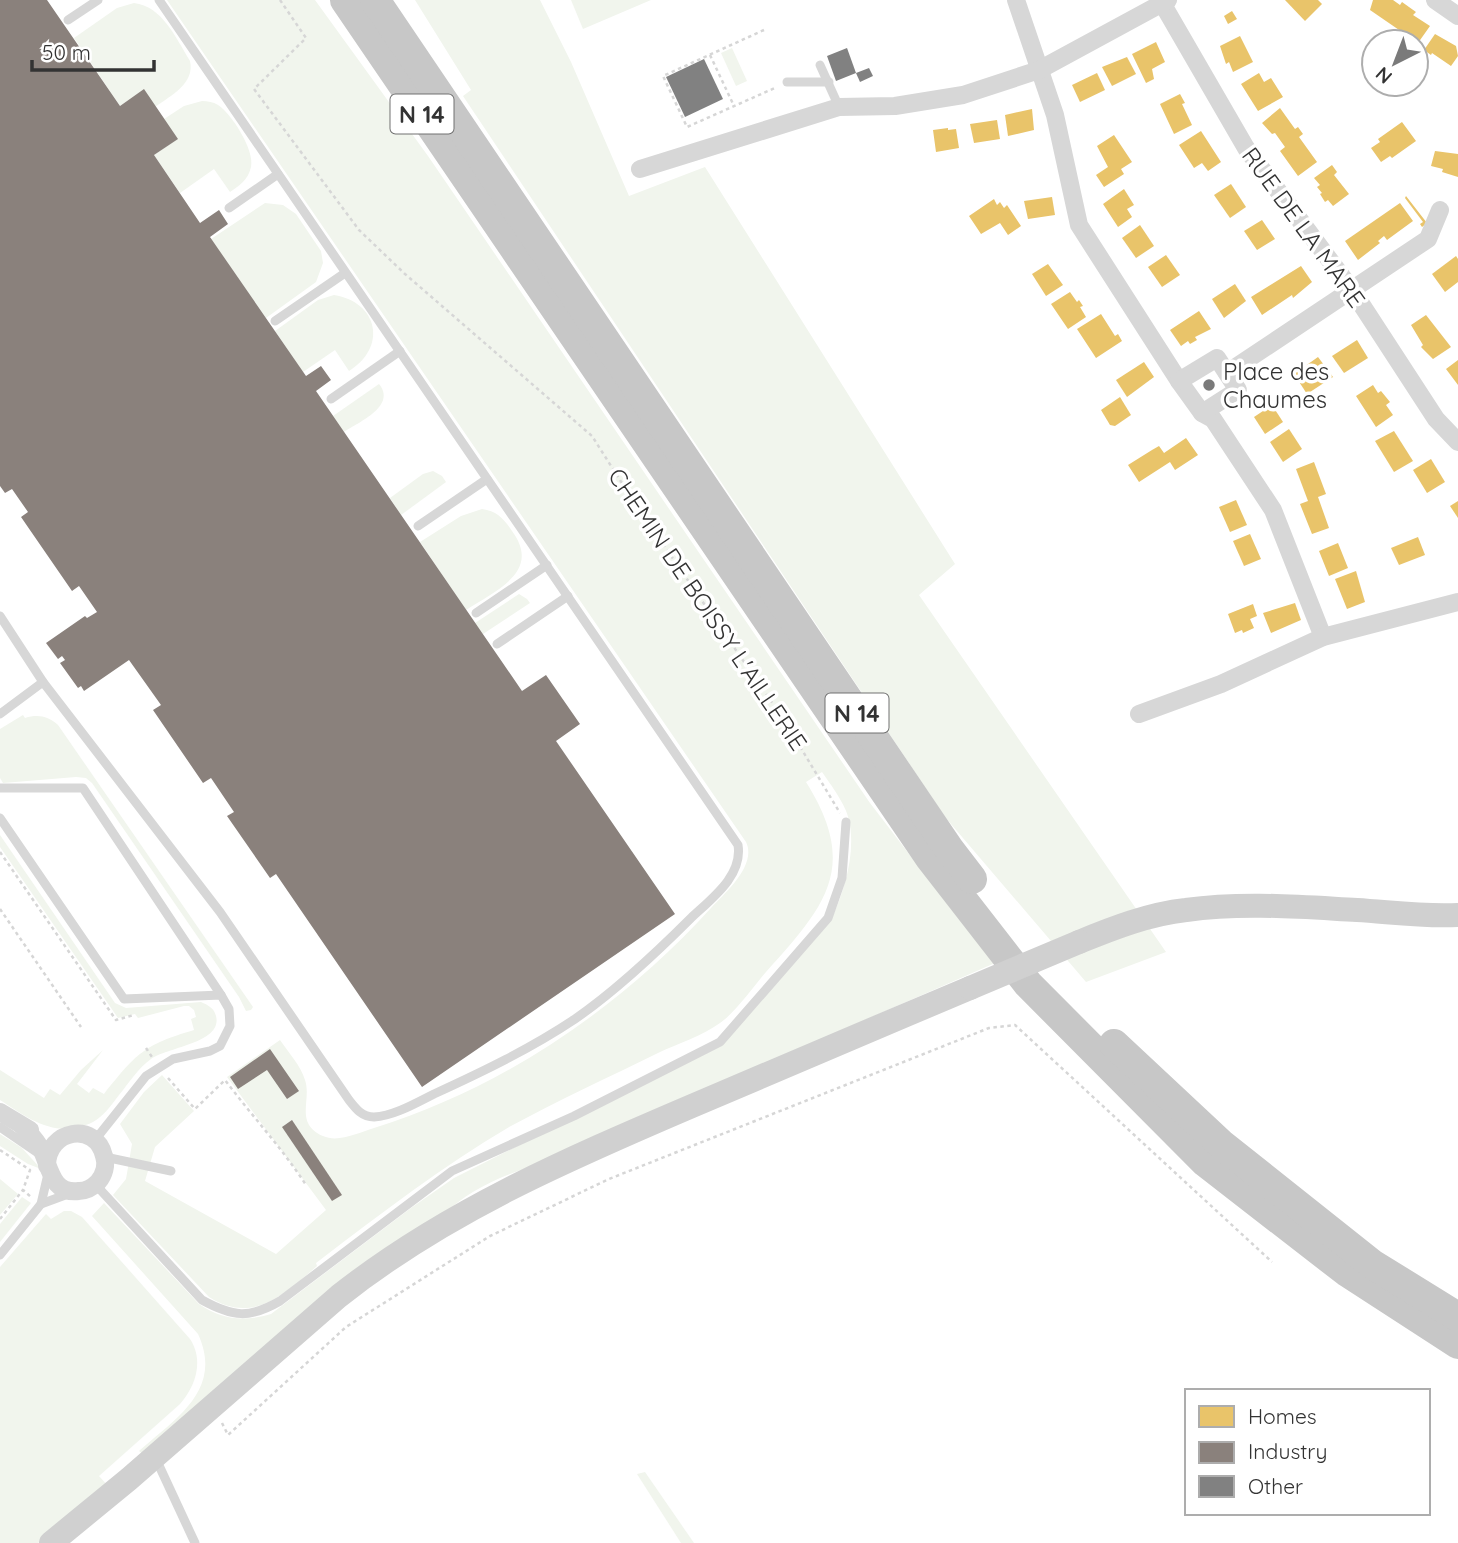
<svg xmlns="http://www.w3.org/2000/svg" width="1458" height="1543" font-family="Quicksand,sans-serif">
<rect width="100%" height="100%" fill="#fff"/>
<g fill="#f1f5ed">
<path d="M 167,0 L 315,0 L 428,156 L 870,803 L 955,914 L 995,963 L 527,1168 C 494,1179 467,1192 442,1216 L 144,1455 L 139,1451 C 175,1419 224,1390 198,1334 L 92,1216 L 104,1203 L 199,1304 C 222,1320 244,1322 271,1314 L 411,1208 L 454,1178 L 638,1085 L 711,1051 L 832,918 C 845,889 856,852 849,820 C 846,805 831,785 822,772 L 806,782 C 860,868 825,906 766,972 C 754,986 735,1013 720,1023 C 704,1035 677,1044 658,1053 C 609,1077 559,1100 511,1126 C 444,1165 382,1213 320,1260 L 316,1263 L 317,1266 C 285,1294 253,1325 209,1297 L 113,1195 L 126,1179 L 132,1144 L 120,1124 L 144,1092 L 162,1075 L 194,1111 L 155,1147 L 145,1181 L 276,1254 L 326,1210 L 227,1077 L 280,1040 C 288,1052 301,1066 305,1080 C 312,1100 294,1123 323,1136 C 338,1143 358,1133 374,1128 C 503,1088 620,1008 711,908 C 726,892 757,865 746,842 Z"/>
<polygon points="415,0 540,0 571,62 629,196 705,167 955,564 919,595 1166,952 1086,982 945,817 463,96 471,90"/>
<polygon points="571,0 651,0 583,29"/>
<path d="M 134,3 C 162,6 176,38 190,61 C 195,83 172,95 155,107 L 143,90 L 120,106 L 74,38 L 117,8 Z"/>
<polygon points="732,48 747,81 736,86 721,53"/>
<path d="M 202,101 C 208,101 213,102 218,105 C 232,114 255,151 251,167 C 248,180 240,185 230,192 L 214,169 L 180,193 L 154,155 L 177,139 L 164,119 L 184,106 Z"/>
<polygon points="265,203 283,205 296,214 321,251 323,263 316,282 266,318 211,239"/>
<path d="M 334,295 C 378,302 388,347 349,371 L 335,350 L 303,372 L 275,331 L 318,300 Z"/>
<path d="M 379,384 C 397,406 359,422 344,432 L 333,416 Z"/>
<polygon points="433,471 442,476 446,482 401,515 390,498 423,474"/>
<path d="M 482,509 C 497,511 504,519 512,531 C 542,572 496,590 466,610 L 420,542 L 461,516 Z"/>
<polygon points="519,594 527,599 530,603 483,634 475,623"/>
<path d="M 23,715 L 25,718 C 38,714 48,716 58,725 L 253,1007 L 251,1010 L 246,1011 L 239,997 L 92,783 L 86,778 L 76,777 L 3,783 L 0,778 L 0,729 Z"/>
<path d="M 0,835 L 115,1003 L 126,1008 L 201,1002 C 208,1005 214,1008 216,1016 C 223,1043 168,1047 151,1059 C 138,1068 129,1083 119,1095 C 112,1104 104,1116 93,1122 C 57,1140 29,1119 0,1100 L 0,1070 L 44,1098 L 50,1089 L 60,1095 L 81,1070 L 103,1050 L 77,1084 L 89,1093 L 93,1088 L 104,1094 C 136,1054 143,1045 194,1030 L 191,1019 L 196,1017 L 194,1010 L 189,1006 L 184,1006 L 138,1018 L 135,1014 L 118,1018 L 0,847 Z"/>
<polygon points="0,1134 22,1148 41,1169 28,1164 0,1146"/>
<polygon points="0,1179 18,1194 0,1215"/>
<polygon points="22,1197 31,1203 0,1242 0,1224"/>
<path d="M 64,1211 L 71,1211 L 82,1217 L 190,1339 C 204,1360 196,1386 180,1404 L 99,1476 L 108,1486 L 68,1521 L 38,1543 L 0,1543 L 0,1267 L 46,1214 L 51,1219 Z"/>
<polygon points="645,1472 694,1543 681,1543 637,1474"/>
</g>
<g fill="#e9c46a">
<polygon points="1285,0 1318,0 1322,4 1305,21"/>
<polygon points="1373,0 1393,0 1400,5 1402,2 1416,12 1413,15 1430,26 1418,43 1370,10"/>
<polygon points="1232,11 1237,19 1228,24 1224,16"/>
<polygon points="1435,34 1456,46 1458,56 1451,66 1432,53 1431,55 1424,50"/>
<polygon points="1240,36 1253,62 1233,72 1229,62 1226,64 1220,46"/>
<polygon points="1156,42 1165,62 1152,69 1154,79 1146,83 1132,54"/>
<polygon points="1127,57 1136,74 1112,86 1102,67"/>
<polygon points="1097,73 1105,90 1080,102 1072,85"/>
<polygon points="1259,73 1264,82 1271,78 1283,97 1258,111 1241,84"/>
<polygon points="1180,94 1185,103 1182,104 1192,125 1174,134 1160,104"/>
<polygon points="1280,108 1295,129 1298,127 1303,134 1299,137 1317,162 1298,176 1280,151 1285,147 1275,133 1272,134 1262,123"/>
<polygon points="1032,109 1034,130 1008,136 1005,115"/>
<polygon points="997,120 1000,139 974,143 970,124"/>
<polygon points="1402,122 1416,141 1392,158 1390,156 1381,162 1371,148 1380,142 1378,139"/>
<polygon points="948,128 948,130 956,129 959,148 936,152 933,130"/>
<polygon points="1201,131 1221,162 1208,171 1202,163 1194,168 1179,145"/>
<polygon points="1114,135 1132,162 1121,169 1124,174 1104,187 1096,175 1108,167 1097,146"/>
<polygon points="1435,151 1458,154 1458,177 1442,172 1443,169 1431,166"/>
<polygon points="1332,165 1337,172 1334,175 1349,194 1333,206 1328,200 1325,202 1320,194 1322,193 1317,187 1320,185 1314,178"/>
<polygon points="1231,184 1246,207 1230,218 1214,195"/>
<polygon points="1124,189 1134,205 1127,209 1132,217 1118,227 1103,204"/>
<polygon points="1406,196 1427,223 1422,227 1420,224 1423,222 1405,198"/>
<polygon points="1052,197 1055,215 1028,219 1024,201"/>
<polygon points="994,199 997,205 1000,202 1004,208 1007,205 1021,226 1008,235 1000,223 981,234 969,216"/>
<polygon points="1400,203 1413,221 1387,240 1384,236 1378,241 1380,243 1358,260 1345,241"/>
<polygon points="1262,220 1275,239 1257,250 1244,231"/>
<polygon points="1140,225 1154,246 1136,258 1122,238"/>
<polygon points="1166,255 1180,275 1162,287 1148,267"/>
<polygon points="1456,256 1458,259 1458,282 1445,292 1432,274"/>
<polygon points="1048,264 1063,285 1046,296 1032,274"/>
<polygon points="1301,266 1312,282 1293,298 1292,295 1262,315 1251,297"/>
<polygon points="1235,284 1246,301 1224,318 1212,299"/>
<polygon points="1070,292 1077,302 1079,300 1083,306 1080,307 1086,317 1068,329 1051,304"/>
<polygon points="1199,311 1211,329 1195,337 1197,340 1190,344 1188,341 1181,346 1170,330"/>
<polygon points="1101,314 1115,336 1118,334 1122,341 1096,358 1077,329"/>
<polygon points="1426,315 1451,347 1433,359 1421,347 1423,345 1411,325"/>
<polygon points="1357,340 1368,358 1344,373 1332,356"/>
<polygon points="1318,357 1333,377 1307,394 1294,374"/>
<polygon points="1458,360 1458,385 1446,369"/>
<polygon points="1144,362 1154,377 1127,397 1116,380"/>
<polygon points="1373,385 1378,393 1381,391 1390,402 1386,405 1393,415 1376,427 1356,396"/>
<polygon points="1120,397 1131,415 1115,426 1110,425 1101,410"/>
<polygon points="1272,405 1283,422 1265,434 1254,417"/>
<polygon points="1289,429 1302,449 1283,462 1270,442"/>
<polygon points="1394,431 1413,461 1394,472 1375,441"/>
<polygon points="1186,438 1198,455 1175,470 1170,462 1139,482 1128,465 1152,450 1159,446 1164,453"/>
<polygon points="1431,459 1445,482 1427,493 1413,470"/>
<polygon points="1314,462 1326,494 1318,497 1329,528 1312,534 1300,504 1308,501 1296,469"/>
<polygon points="1236,500 1247,525 1230,532 1219,507"/>
<polygon points="1458,501 1458,518 1450,506"/>
<polygon points="1250,534 1261,559 1244,566 1233,541"/>
<polygon points="1418,537 1425,555 1399,565 1391,548"/>
<polygon points="1338,543 1348,568 1329,576 1319,551"/>
<polygon points="1356,571 1365,602 1347,609 1335,579"/>
<polygon points="1295,603 1301,620 1271,633 1263,613"/>
<polygon points="1253,604 1257,616 1250,619 1254,628 1243,633 1242,630 1235,633 1228,614"/>
</g>
<g fill="#8a817c">
<polygon points="0,0 47,0 120,106 144,89 178,139 154,155 200,223 219,210 228,224 210,237 306,376 321,366 331,380 316,391 522,691 546,675 580,724 556,741 675,914 422,1087 276,874 270,878 227,816 234,812 211,778 203,783 153,710 161,705 129,660 84,691 81,686 78,688 60,663 65,660 62,656 58,659 46,643 85,616 87,618 97,612 79,586 72,591 21,517 28,512 12,489 5,493 0,486"/>
<polygon points="270,1049 299,1091 287,1099 267,1070 238,1089 230,1077"/>
<polygon points="292,1120 342,1195 332,1201 282,1127"/>
</g>
<g fill="#818181">
<polygon points="847,48 856,73 836,81 827,56"/>
<polygon points="704,59 723,99 685,117 666,77"/>
<polygon points="869,68 873,76 860,82 856,73"/>
</g>
<g fill="none" stroke-linecap="round" stroke-linejoin="round">
<g stroke="#d6d6d6" stroke-width="2.5" stroke-dasharray="3.5 3.5" stroke-linecap="butt">
<polyline points="280,0 306,38 254,89 359,230 405,274 592,436 634,502 784,720 840,813"/>
<polyline points="764,30 663,76 687,127 777,87"/>
<polyline points="710,55 734,106"/>
<polyline points="0,852 116,1020 134,1015"/>
<polyline points="0,909 81,1027"/>
<polyline points="146,1048 152,1057"/>
<path d="M 168,1078 L 195,1109 L 225,1080 C 252,1116 282,1148 306,1185"/>
<polyline points="0,1150 30,1170 23,1190 31,1197"/>
<polyline points="0,1219 23,1190"/>
<polyline points="222,1423 228,1435 346,1327 490,1236 609,1179 989,1028 1015,1025 1272,1262"/>
</g>
<g stroke="#d7d7d7" stroke-width="9">
<polyline points="68,20 98,0"/>
<polyline points="820,65 839,107"/>
<polyline points="787,82 829,82"/>
<polyline points="229,208 278,174"/>
<polyline points="275,321 345,273"/>
<polyline points="331,399 400,351"/>
<polyline points="418,526 487,479"/>
<polyline points="476,613 547,565"/>
<path d="M 0,616 L 43,682 L 220,912 L 349,1100 C 356,1109 362,1117 374,1117 C 394,1116 416,1103 434,1094 C 482,1072 530,1049 575,1019 C 617,990 655,954 691,918 C 711,899 743,876 738,845 L 159,0"/>
<polyline points="497,644 568,596"/>
<polyline points="0,714 43,682"/>
<polyline points="0,788 83,788 221,995"/>
<polyline points="0,818 124,999 221,995 229,1009 230,1026 220,1046 210,1051 173,1059 146,1076 95,1140"/>
<polyline points="0,1127 38,1153"/>
<polyline points="105,1157 171,1171"/>
<path d="M 95,1184 L 202,1300 C 233,1317 249,1319 280,1301 L 452,1171 L 574,1116 L 720,1042 L 828,918 L 842,878 L 846,822"/>
<polyline points="41,1204 68,1194"/>
<polyline points="0,1255 41,1204 48,1174"/>
<polyline points="156,1459 195,1543"/>
</g>
<g stroke="#d7d7d7" stroke-width="18">
<polyline points="1016,0 1055,115 1079,225 1179,381 1202,413 1213,419 1273,510 1323,637"/>
<polyline points="1435,0 1458,16"/>
<polyline points="1162,3 1246,148 1352,290 1436,419 1458,442"/>
<polyline points="640,169 839,107 895,106 963,95 1039,70 1168,0"/>
<polyline points="1227,373 1428,239 1440,210"/>
<polyline points="1179,381 1217,358 1238,390 1202,413"/>
<polyline points="1139,714 1221,684 1323,637 1458,602"/>
<polyline points="0,1112 30,1130"/>
<path d="M 22,1126 C 29,1132 35,1139 40,1147 C 50,1164 50,1195 79,1191 C 86,1191 93,1187 98,1182 C 104,1175 107,1165 104,1156 C 96,1121 47,1129 47,1166"/>
</g>
<g stroke="#d0d0d0" stroke-width="24">
<path d="M 1079,942 C 1113,928 1149,914 1186,910 C 1243,902 1300,907 1357,910 C 1390,912 1424,917 1458,915"/>
<path d="M 51,1543 L 129,1479 L 339,1296 C 445,1212 568,1159 692,1106 C 784,1067 877,1027 970,988"/>
</g>
<g stroke="#c7c7c7" stroke-width="30">
<polyline points="345,0 930,858 1028,984 1205,1162 1347,1272 1458,1344"/>
<polyline points="375,0 949,849 972,879"/>
<polyline points="1114,1044 1221,1144 1372,1264 1458,1317"/>
</g>
<polyline stroke="#d0d0d0" stroke-width="24" points="970,988 1079,942"/>
</g>
<circle fill="#7a7a7a" stroke="#fff" stroke-width="2.5" cx="1209" cy="385" r="7"/>
<g text-anchor="middle" dominant-baseline="central" stroke-width="7" stroke-linejoin="round" paint-order="stroke">
<g fill="#fff" stroke="#707070" stroke-width="2">
<rect x="390.5" y="94.5" width="63" height="39" rx="5"/>
<rect x="825.5" y="693.5" width="63" height="39" rx="5"/>
</g>
<g font-size="23" font-weight="bold" fill="#333">
<text x="422" y="114">N 14</text>
<text x="857" y="713">N 14</text>
</g>
<g font-size="24" fill="#333" stroke="#fff">
<text transform="translate(1304 227) rotate(54)">RUE DE LA MARE</text>
<text transform="translate(708 609) rotate(56)">CHEMIN DE BOISSY L'AILLERIE</text>
</g>
<g font-size="24" fill="#333" stroke="#fff" text-anchor="start">
<text x="1223" y="371">Place des<tspan x="1223" dy="28">Chaumes</tspan></text>
</g>
</g>
<rect x="1185" y="1389" width="245" height="126" fill="#ffffff" stroke="#adadad" stroke-width="2"/>
<rect x="1199" y="1406" width="35" height="21" fill="#e9c46a" stroke="#adadad" stroke-width="2"/>
<text x="1248" y="1424" font-size="21" fill="#333333">Homes</text>
<rect x="1199" y="1442" width="35" height="21" fill="#8a817c" stroke="#adadad" stroke-width="2"/>
<text x="1248" y="1459" font-size="21" fill="#333333">Industry</text>
<rect x="1199" y="1476" width="35" height="21" fill="#818181" stroke="#adadad" stroke-width="2"/>
<text x="1248" y="1494" font-size="21" fill="#333333">Other</text>
<g transform="translate(1395 63) rotate(222)"><circle r="33" fill="#ffffff" stroke="#adadad" stroke-width="2"/>
<path d="M0-5L12 26L0 18L-12 26Z" fill="#7a7a7a"/>
<text y="-10" font-size="19" font-weight="bold" text-anchor="middle" fill="#333333">N</text>
</g>
<path d="M32 60v10h122v-10" fill="none" stroke="#333333" stroke-width="3.5"/>
<text x="42" y="60" font-size="21" fill="#333333" stroke="#ffffff" stroke-width="5" paint-order="stroke">50 m</text>
</svg>
